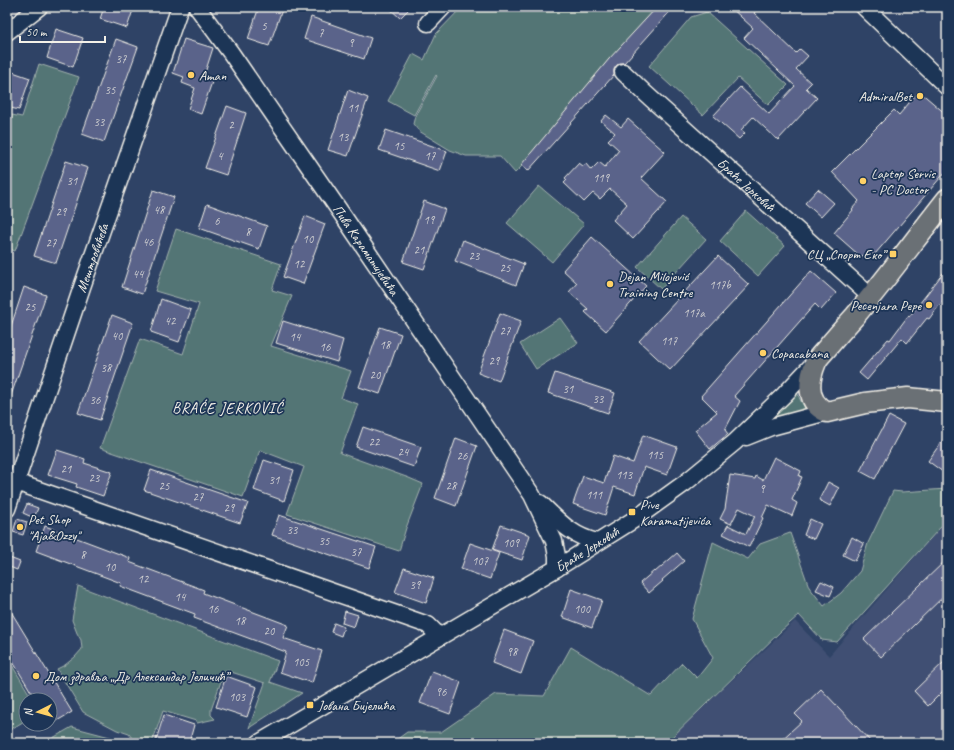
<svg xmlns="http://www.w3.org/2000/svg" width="954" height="750" font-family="Caveat,sans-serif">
<rect width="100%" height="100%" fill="#2f4366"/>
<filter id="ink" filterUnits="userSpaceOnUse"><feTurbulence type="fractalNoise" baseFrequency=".025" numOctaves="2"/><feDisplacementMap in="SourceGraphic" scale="8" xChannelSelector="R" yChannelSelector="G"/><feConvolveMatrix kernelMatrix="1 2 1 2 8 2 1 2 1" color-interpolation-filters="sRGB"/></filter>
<g filter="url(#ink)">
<polygon fill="#405073" points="947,520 947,743 666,743 795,621 829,656"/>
<g fill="#537575" stroke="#a4b3ae">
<polygon points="462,7 661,7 524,164 515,173 500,156 466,156 450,150 419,131 413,124 415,116 437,76 436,75 414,115 388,101 413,54 424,60 436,34"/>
<polygon points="707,12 788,85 768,105 738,78 703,115 649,66 691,17"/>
<polygon points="39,64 79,77 15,251 7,248 7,114 22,117"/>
<polygon points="539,186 584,224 552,262 507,223"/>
<polygon points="746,211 785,246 758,276 720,241"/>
<polygon points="681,217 706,239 661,289 637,267"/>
<polygon points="176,229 281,264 272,290 292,296 271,346 351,371 341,398 358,404 340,453 409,478 423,484 406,528 399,551 287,514 304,467 260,450 243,497 100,448 140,339 183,354 199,304 155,291"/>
<polygon points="560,318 578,343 536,369 520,344"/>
<path d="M 797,392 C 800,400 803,406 808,411 L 761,427 Z"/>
<polygon points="947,489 947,520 837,642 822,640 799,615 781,631 666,743 392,743 407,732 441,732 496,694 544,696 571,647 651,696 682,663 697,678 713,658 692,619 713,542 748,559 760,544 790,533 809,587 824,606 841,593 860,571 868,543 893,491 902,492"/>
<polygon points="78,586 278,661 270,682 302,693 249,728 265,683 225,670 211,710 211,715 215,719 197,723 196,721 163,711 152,743 136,743 129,734 117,730 83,712 57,669 65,665 75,657 82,649 81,640 77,633 72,620"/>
<polygon points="7,657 33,700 26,700 26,720 8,731 7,729"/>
<polygon points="72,727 125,741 127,743 44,743"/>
</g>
<g fill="#5a638a" stroke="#f4f1e8">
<polygon points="104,7 134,7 127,28 100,19"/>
<polygon points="259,7 283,7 269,46 248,39"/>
<polygon points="388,7 411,7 400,18"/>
<polygon points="657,7 674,7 624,63 620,63 616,66 614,70 614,75 528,171 521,165 609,59"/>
<polygon points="730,7 759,7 754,13 796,53 800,49 808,56 796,69 811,83 806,88 817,98 778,140 753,117 741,130 745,133 739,139 713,116 740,87 769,114 795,86 744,38 753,28"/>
<polygon points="311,17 371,38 364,59 304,39"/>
<polygon points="56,29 83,38 73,67 47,58"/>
<polygon points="116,39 138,47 104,142 82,134"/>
<polygon points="184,39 213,48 204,76 213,79 201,114 188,109 195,88 182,83 184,77 173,73"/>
<polygon points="7,70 30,78 19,110 7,107"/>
<polygon points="348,90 368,98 348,156 328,150"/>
<polygon points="919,91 947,115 947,170 875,254 860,256 834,233 853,210 852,209 859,201 832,172 894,110 899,115"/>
<polygon points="227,106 246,113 226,175 205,168"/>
<polygon points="606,115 621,127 628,119 665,152 641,178 667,202 633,239 613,220 627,204 610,189 600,199 593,193 584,202 564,183 567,180 565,178 579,163 583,166 586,164 591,170 599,162 605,167 619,150 608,140 615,133 601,121"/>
<polygon points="386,130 447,151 440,171 379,150"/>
<polygon points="66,161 88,168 56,263 34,256"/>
<polygon points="818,189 834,203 821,217 805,203"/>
<polygon points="153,190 174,197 142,294 122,287"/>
<polygon points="424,201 445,209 424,269 403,262"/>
<polygon points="207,204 267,226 259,249 199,228"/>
<polygon points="305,216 325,224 303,284 283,277"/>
<polygon points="592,237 646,286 606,331 585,312 588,309 569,292 577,283 563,270"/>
<polygon points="463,240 524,264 516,285 455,261"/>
<polygon points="718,256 749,285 670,370 639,341"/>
<polygon points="947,268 947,295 929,319 927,318 907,343 902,338 867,380 859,373 888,339 890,340 908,316 909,317"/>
<polygon points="811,271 836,293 821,310 815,304 734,396 740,401 725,430 728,434 710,449 695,430 717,412 701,396"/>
<polygon points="24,287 46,295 8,404 7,404 7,338"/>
<polygon points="161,299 191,310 179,342 151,332"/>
<polygon points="500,313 521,321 499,381 478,373"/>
<polygon points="112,315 133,323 100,420 78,413"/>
<polygon points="283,321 343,340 337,362 276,343"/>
<polygon points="380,327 401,334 380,394 359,387"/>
<polygon points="555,373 615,393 608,413 548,393"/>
<polygon points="889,416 904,424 875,479 860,471"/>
<polygon points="363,427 421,447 414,467 356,447"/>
<polygon points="947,434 947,475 928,461"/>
<polygon points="643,435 677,447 667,475 644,467 635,494 614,487 605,515 573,504 583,476 604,483 613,456 633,463"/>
<polygon points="456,438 477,446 456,506 435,498"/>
<polygon points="57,450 85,459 84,463 112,472 103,496 76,487 77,484 48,475"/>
<polygon points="774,457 801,471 799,476 802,477 792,500 797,503 792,516 768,505 762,518 763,518 749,547 723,534 728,525 746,534 755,516 739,508 731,524 720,519 725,509 730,475 755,479 756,476 763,480"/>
<polygon points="264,460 294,470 284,501 254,490"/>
<polygon points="151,470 248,503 240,523 144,490"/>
<polygon points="828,482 839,488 830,506 819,500"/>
<polygon points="27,504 38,508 34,518 23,513"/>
<polygon points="279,515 376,547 369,568 272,535"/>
<polygon points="17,519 27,522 23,535 13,532"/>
<polygon points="810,519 821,524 814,539 804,535"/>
<polygon points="501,525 530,535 522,560 492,550"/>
<polygon points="45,526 130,558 129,562 204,590 203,593 288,625 283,638 322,651 312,683 280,672 286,652 194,618 195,614 120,586 121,583 36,551"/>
<polygon points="852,537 864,544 855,561 843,555"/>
<polygon points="470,543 499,553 490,579 461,569"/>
<polygon points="677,553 684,561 662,580 663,581 649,593 640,583 654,571 655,572"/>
<polygon points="7,557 20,562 17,570 7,566"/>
<polygon points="947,559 947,593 881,657 864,639"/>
<polygon points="404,568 434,578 426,603 395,592"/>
<polygon points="821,581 834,587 830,596 816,590"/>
<polygon points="571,589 602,600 592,628 562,617"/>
<polygon points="7,605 72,712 50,725 50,700 36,700 7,652"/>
<polygon points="345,611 358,615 354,627 342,623"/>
<polygon points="334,623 344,627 341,636 331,632"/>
<polygon points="504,630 533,641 521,674 492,663"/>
<polygon points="947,659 947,687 928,706 914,691"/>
<polygon points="432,671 461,682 450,714 420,703"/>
<polygon points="226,676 257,687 247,717 216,707"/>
<polygon points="821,689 872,743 778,743 802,721 795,714"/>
<polygon points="164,715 194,725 189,743 155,743"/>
</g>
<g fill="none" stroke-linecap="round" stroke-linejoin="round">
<g stroke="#f4f1e8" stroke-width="19">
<g id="minor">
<path id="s1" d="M 197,7 L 231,53 L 346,220 L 532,495 L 554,541 L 557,556 L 557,568"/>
<polyline points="864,7 947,87"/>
<polyline points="428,23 443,7"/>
<polyline points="7,32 39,7"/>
<path id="s2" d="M 623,72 L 646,94 L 870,296"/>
<polyline points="746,437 771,427 827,412"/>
<polyline points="7,479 428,625 434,631 438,638"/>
<path d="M 540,503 C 559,521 571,536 597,542"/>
<path id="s3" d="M 7,509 L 82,287 L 180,7"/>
<path id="s4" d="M 259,743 L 504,599 L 557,568 L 635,519 L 685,483 L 735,442 L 784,395 L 816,361"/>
</g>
</g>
<g stroke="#f4f1e8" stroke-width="23">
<path id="major" d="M 947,199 C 916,238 887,278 855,316 C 845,327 836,337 827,348 C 823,353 818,357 816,362 C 808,381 806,403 827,412 L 865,403 L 908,398 L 947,402"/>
</g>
<use href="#minor" stroke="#1d3557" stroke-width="16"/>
<use href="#major" stroke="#6b6f75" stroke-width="20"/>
</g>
</g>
<g fill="#ffd166" stroke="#1d3557" stroke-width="1.5">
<circle cx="191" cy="75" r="4"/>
<circle cx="920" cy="96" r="4"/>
<circle cx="863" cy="181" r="4"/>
<rect x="889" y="250" width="8" height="8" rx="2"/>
<circle cx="610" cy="284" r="4"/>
<circle cx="929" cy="305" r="4"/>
<circle cx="763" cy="353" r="4"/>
<rect x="628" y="508" width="8" height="8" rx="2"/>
<circle cx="20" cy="527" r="4"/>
<circle cx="36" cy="676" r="4"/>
<rect x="306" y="701" width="8" height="8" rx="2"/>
</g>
<g text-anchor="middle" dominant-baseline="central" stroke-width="3.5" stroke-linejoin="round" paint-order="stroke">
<g font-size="12" fill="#ceced0">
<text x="264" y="26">5</text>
<text x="321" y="33">7</text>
<text x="351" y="43">9</text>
<text x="121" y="59">37</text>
<text x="110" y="90">35</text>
<text x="353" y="108">11</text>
<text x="99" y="122">33</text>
<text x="231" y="125">2</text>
<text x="343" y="137">13</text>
<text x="399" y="146">15</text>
<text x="220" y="156">4</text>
<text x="430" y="156">17</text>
<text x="601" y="178">119</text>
<text x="72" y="181">31</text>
<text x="159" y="210">48</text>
<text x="61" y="212">29</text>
<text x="429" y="220">19</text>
<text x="217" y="221">6</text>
<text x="248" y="232">8</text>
<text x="308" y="239">10</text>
<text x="148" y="242">46</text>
<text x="51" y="243">27</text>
<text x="419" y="250">21</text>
<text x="474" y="256">23</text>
<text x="299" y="264">12</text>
<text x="505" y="268">25</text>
<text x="138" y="274">44</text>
<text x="720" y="285">117b</text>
<text x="30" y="307">25</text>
<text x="694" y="313">117a</text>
<text x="170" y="321">42</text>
<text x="505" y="331">27</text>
<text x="117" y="336">40</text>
<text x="295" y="337">14</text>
<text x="669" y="341">117</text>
<text x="385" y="345">18</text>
<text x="325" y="347">16</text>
<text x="494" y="361">29</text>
<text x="106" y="368">38</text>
<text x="375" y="375">20</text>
<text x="568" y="389">31</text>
<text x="598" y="399">33</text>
<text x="95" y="400">36</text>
<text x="374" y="442">22</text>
<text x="403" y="452">24</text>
<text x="655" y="455">115</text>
<text x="462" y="456">26</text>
<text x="66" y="469">21</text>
<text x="624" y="475">113</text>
<text x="94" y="478">23</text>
<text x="274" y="480">31</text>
<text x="164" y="486">25</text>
<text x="451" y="486">28</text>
<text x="762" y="489">9</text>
<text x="594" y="495">111</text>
<text x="198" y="497">27</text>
<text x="229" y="508">29</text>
<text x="292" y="530">33</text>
<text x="324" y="541">35</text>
<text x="511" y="543">109</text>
<text x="356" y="552">37</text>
<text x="83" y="555">8</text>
<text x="480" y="561">107</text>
<text x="110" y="567">10</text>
<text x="143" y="579">12</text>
<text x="415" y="585">39</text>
<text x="180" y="597">14</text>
<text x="213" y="609">16</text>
<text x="582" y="609">100</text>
<text x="240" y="621">18</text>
<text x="269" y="631">20</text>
<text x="512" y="652">98</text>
<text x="301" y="662">105</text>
<text x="441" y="692">96</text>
<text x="237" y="697">103</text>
</g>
<g font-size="14" fill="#f4f1e8" stroke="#1d3557" text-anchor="start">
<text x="199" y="75">Aman</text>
<text x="912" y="96" text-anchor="end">AdmiralBet</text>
<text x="871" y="173">Laptop Servis<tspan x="871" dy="16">- PC Doctor</tspan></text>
<text x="885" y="254" text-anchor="end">СЦ „Спорт Еко”</text>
<text x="618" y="276">Dejan Milojević<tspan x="618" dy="16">Training Centre</tspan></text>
<text x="921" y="305" text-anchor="end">Pecenjara Pepe</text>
<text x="771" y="353">Copacabana</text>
<text x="640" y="504">Pive<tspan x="640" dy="16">Karamatijevića</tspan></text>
<text x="28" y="519">Pet Shop<tspan x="28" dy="16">"Aja&amp;Ozzy"</tspan></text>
<text x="44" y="676">Дом здравља „Др Александар Јеличић”</text>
<text x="318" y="705">Јована Бијелића</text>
</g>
<g font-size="14" fill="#f4f1e8" stroke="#1d3557">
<text stroke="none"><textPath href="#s2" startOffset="167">Браће Јерковић</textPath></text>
<text stroke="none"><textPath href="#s1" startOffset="296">Пива Караматијевића</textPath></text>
<text stroke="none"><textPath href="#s3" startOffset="265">Мештровићева</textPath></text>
<text stroke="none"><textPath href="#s4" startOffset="381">Браће Јерковић</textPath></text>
</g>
<g font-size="15" letter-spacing="1" fill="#f4f1e8" stroke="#1d3557">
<text x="228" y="408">BRAĆE JERKOVIĆ</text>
</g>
</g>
<rect width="954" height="750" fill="none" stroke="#1d3557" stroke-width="24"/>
<rect x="12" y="12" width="930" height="726" fill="none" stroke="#f4f1e8" stroke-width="1.5" filter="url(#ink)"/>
<g transform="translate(38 712) rotate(264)"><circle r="19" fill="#1d3557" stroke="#738091"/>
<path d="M0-3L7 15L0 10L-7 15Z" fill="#ffd166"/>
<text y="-6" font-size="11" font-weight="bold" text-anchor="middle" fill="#f4f1e8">N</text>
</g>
<path d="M20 36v6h85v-6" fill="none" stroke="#f4f1e8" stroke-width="2"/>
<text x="26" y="36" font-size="12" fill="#f4f1e8" stroke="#1d3557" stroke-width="3" paint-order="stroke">50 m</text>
</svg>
